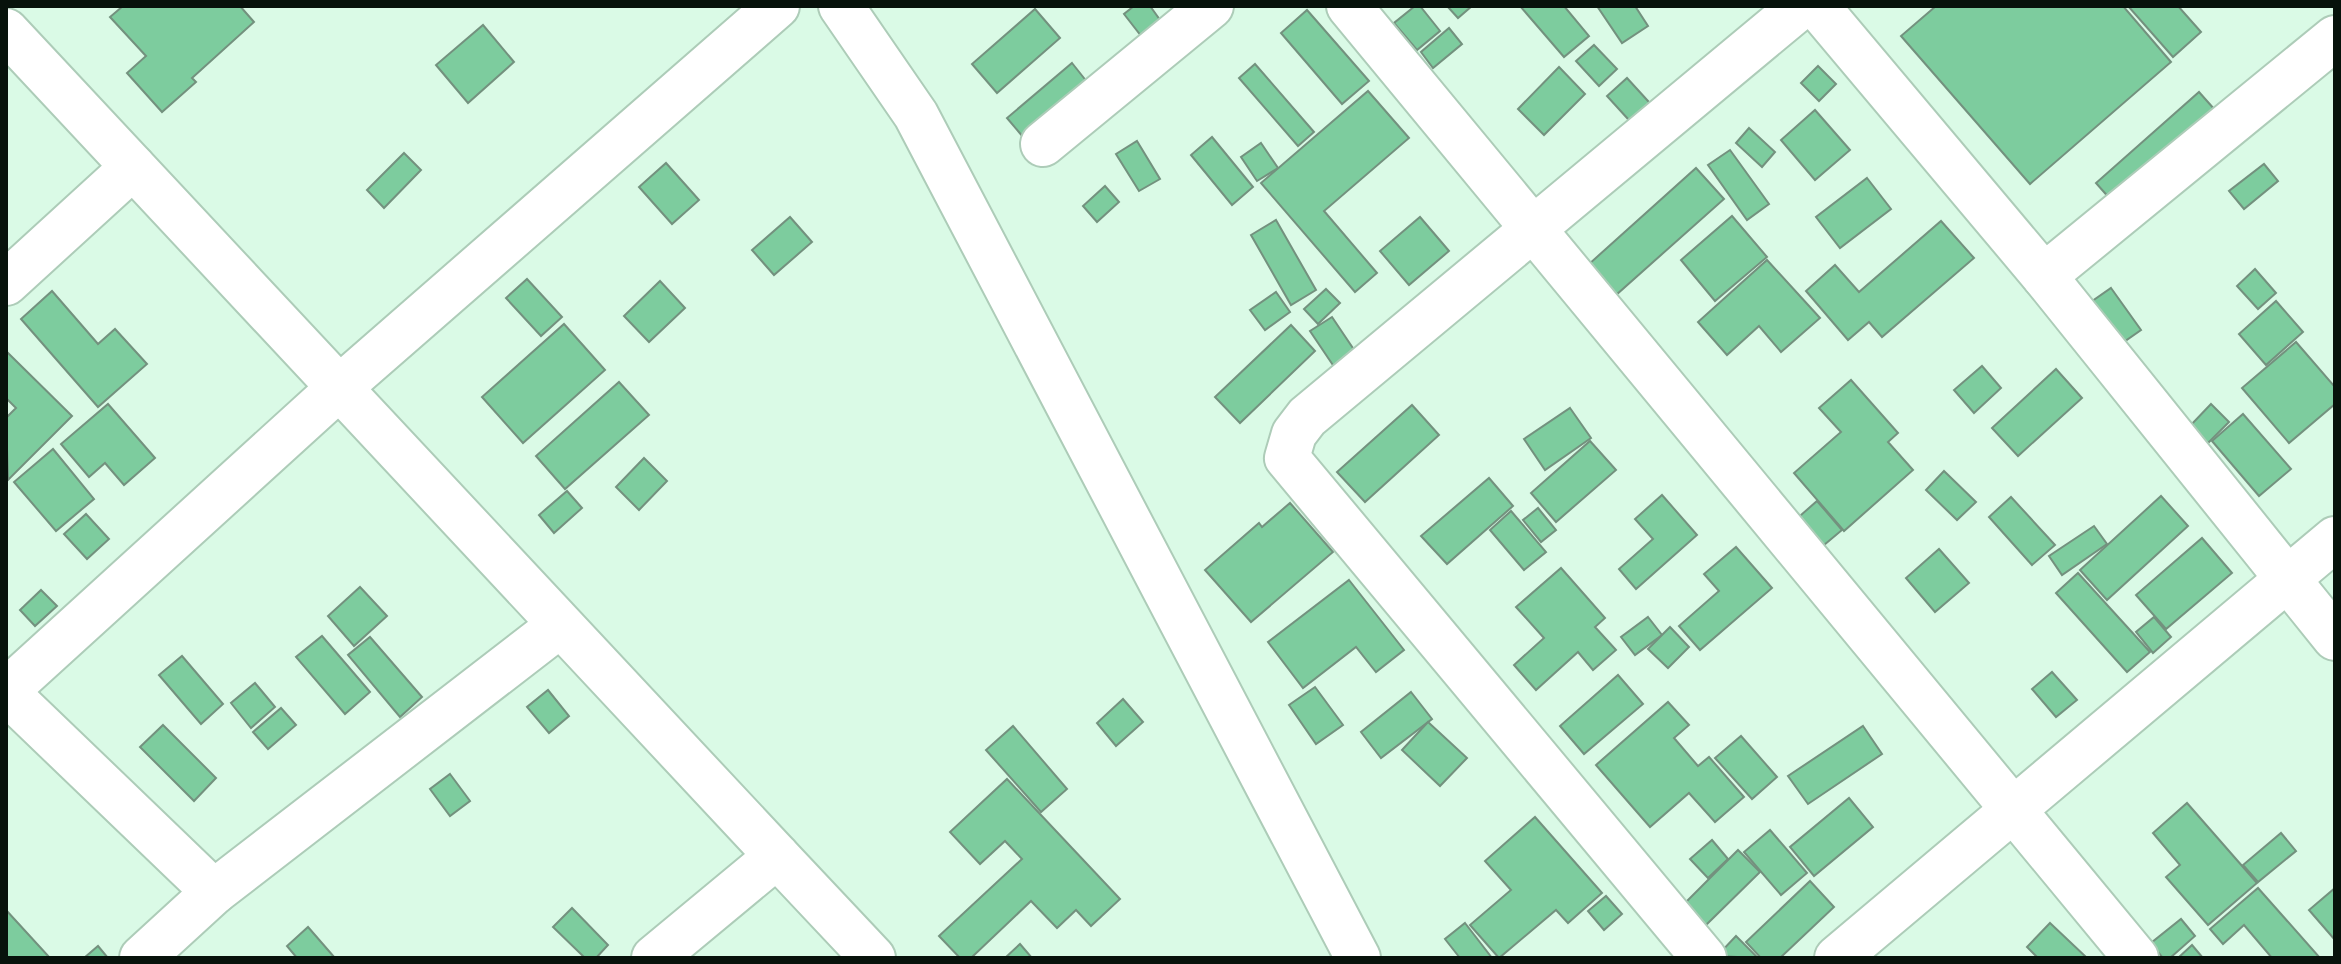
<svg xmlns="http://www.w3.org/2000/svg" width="2341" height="964" font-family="'Times New Roman',serif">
<rect width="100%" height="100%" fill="#dafae6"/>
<g fill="#7dcc9e" stroke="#73917e" stroke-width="2">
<polygon points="123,6 240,6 254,22 192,78 196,82 162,112 127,73 146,56 110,17"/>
<polygon points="1134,6 1150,6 1168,31 1149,46 1124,14"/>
<polygon points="1415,6 1420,6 1440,31 1417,50 1394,23"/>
<polygon points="1447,6 1472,6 1458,18"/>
<polygon points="1520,6 1564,6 1589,36 1564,57"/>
<polygon points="1597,6 1635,6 1648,26 1622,43"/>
<polygon points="1936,6 2123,6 2171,62 2030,184 1901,36"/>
<polygon points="2128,6 2178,6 2201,32 2173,57"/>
<polygon points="1035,9 1060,38 997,93 972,64"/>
<polygon points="1307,10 1369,81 1342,104 1281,33"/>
<polygon points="483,25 514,62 468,103 436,65"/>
<polygon points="1449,28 1462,44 1433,68 1421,52"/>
<polygon points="1594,45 1617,69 1599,86 1576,61"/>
<polygon points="1072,63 1099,97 1034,150 1007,118"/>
<polygon points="1255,64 1314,132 1298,146 1239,78"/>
<polygon points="1818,66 1836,84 1819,101 1801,83"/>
<polygon points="1559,67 1585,94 1544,135 1518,109"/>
<polygon points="1627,78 1658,112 1638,130 1607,96"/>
<polygon points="1368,91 1409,138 1324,211 1377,273 1355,292 1261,183"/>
<polygon points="2199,92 2223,119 2119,209 2096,183"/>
<polygon points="1815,110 1850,150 1815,180 1781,140"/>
<polygon points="1749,128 1775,152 1762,167 1736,143"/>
<polygon points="1212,137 1253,187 1232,205 1191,155"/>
<polygon points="1137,141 1160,179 1139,191 1116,154"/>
<polygon points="1261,143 1278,168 1257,181 1241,157"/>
<polygon points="1730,150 1769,204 1747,220 1708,165"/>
<polygon points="404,153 421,170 384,208 367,190"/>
<polygon points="666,163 699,200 672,224 639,187"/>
<polygon points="2264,164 2278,181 2244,209 2229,191"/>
<polygon points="1696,168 1724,199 1616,295 1588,265"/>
<polygon points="1867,178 1891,209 1840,248 1816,217"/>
<polygon points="1105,186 1119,202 1097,222 1083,206"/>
<polygon points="1732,216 1767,257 1715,301 1681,260"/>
<polygon points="790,217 812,242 774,275 752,250"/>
<polygon points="1420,217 1449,251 1409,285 1380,251"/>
<polygon points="1276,220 1316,290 1291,305 1251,235"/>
<polygon points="1941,221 1974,258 1882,337 1869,322 1848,340 1806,291 1835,265 1859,292"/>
<polygon points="1767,260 1820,318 1781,352 1759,326 1727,355 1698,322"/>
<polygon points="2255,269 2276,293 2258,309 2237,286"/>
<polygon points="527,279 562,317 541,336 506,298"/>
<polygon points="660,281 685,308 649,342 624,316"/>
<polygon points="2111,288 2141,330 2118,346 2088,304"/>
<polygon points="1326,289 1340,303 1318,324 1304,309"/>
<polygon points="52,291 98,344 115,329 147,364 98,407 21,319"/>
<polygon points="1276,292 1290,312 1265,330 1250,310"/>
<polygon points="2276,301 2303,332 2266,365 2239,334"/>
<polygon points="1332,317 1369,372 1347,386 1310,331"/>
<polygon points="564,324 605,370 523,443 482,397"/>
<polygon points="1291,325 1315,351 1240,423 1215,397"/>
<polygon points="2296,342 2335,387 2335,404 2289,443 2242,388"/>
<polygon points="6,351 72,416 8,480 6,418 16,408 6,398"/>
<polygon points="1982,366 2001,388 1974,413 1954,390"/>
<polygon points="2056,369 2082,398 2018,456 1992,428"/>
<polygon points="1851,380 1898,433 1888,442 1913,470 1844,531 1794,473 1841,432 1819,408"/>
<polygon points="619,382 649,415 565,489 536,456"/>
<polygon points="108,404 155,458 124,485 105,463 89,477 61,444"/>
<polygon points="2211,404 2229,422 2206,445 2189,427"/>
<polygon points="1412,405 1439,435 1365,502 1337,472"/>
<polygon points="1570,408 1591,438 1545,470 1524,439"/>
<polygon points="2243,414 2291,469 2259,496 2212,441"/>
<polygon points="1590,441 1616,470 1556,522 1531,493"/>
<polygon points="53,449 94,499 56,531 14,482"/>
<polygon points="644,458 667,481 639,510 616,487"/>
<polygon points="1944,471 1976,502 1957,520 1926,490"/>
<polygon points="1489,478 1513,506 1447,564 1421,536"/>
<polygon points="567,491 582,508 554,533 539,515"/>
<polygon points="1662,495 1697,535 1636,589 1619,569 1653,539 1635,519"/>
<polygon points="2161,496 2188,526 2107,600 2080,570"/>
<polygon points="2011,497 2055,545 2032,565 1989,517"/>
<polygon points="1817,501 1842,530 1818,550 1793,522"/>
<polygon points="1290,503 1333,552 1251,622 1205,570 1259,523 1262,527"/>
<polygon points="1538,508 1556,530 1541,542 1523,520"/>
<polygon points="1511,511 1546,552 1524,570 1490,530"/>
<polygon points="86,514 109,539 87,559 64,534"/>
<polygon points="2094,526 2107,544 2062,575 2049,556"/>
<polygon points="2202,538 2232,573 2166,629 2136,595"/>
<polygon points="1736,547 1772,588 1700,650 1679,626 1719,591 1704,574"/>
<polygon points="1939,549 1969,583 1935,612 1906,578"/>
<polygon points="1561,568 1605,618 1595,627 1616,650 1593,670 1578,652 1536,690 1514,665 1544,638 1516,607"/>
<polygon points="2078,573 2150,652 2127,672 2056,593"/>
<polygon points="1349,580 1404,650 1376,672 1356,647 1303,688 1268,642"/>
<polygon points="360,587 387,616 354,646 328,616"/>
<polygon points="41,590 57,606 35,626 20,610"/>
<polygon points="1648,617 1662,635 1635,655 1621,637"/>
<polygon points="2154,617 2171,637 2153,653 2136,632"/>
<polygon points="1670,627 1689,647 1668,668 1648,649"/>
<polygon points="322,636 370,692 345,714 296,657"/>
<polygon points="370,637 422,697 400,717 348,655"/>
<polygon points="182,656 223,704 201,724 159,675"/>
<polygon points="2052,672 2077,700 2056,717 2032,689"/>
<polygon points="1618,675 1643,704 1584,754 1560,726"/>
<polygon points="255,683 275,707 251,728 231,703"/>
<polygon points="1315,687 1343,725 1316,744 1289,705"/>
<polygon points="548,690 569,716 549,733 527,707"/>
<polygon points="1411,692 1432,719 1381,758 1361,732"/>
<polygon points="1123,699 1143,722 1116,746 1097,723"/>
<polygon points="1668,702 1689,725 1674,738 1698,766 1709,757 1744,797 1715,822 1689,793 1650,827 1596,765"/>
<polygon points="281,708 296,725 268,749 253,732"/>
<polygon points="1428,722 1467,758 1440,786 1402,750"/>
<polygon points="163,725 216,778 194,801 140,747"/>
<polygon points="1013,726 1067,789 1041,812 986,750"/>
<polygon points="1863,726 1882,754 1808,804 1788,776"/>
<polygon points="1741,736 1777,777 1752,799 1715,758"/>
<polygon points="450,774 470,801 450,816 430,789"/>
<polygon points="1007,779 1120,899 1091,926 1076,910 1057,928 1031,901 971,958 960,958 939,936 1022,859 1005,841 980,864 950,832"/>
<polygon points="1849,798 1873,827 1814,876 1790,847"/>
<polygon points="2187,803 2257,883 2208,925 2166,877 2180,865 2153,833"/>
<polygon points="1535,817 1602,893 1568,923 1556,910 1499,958 1470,925 1511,890 1485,861"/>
<polygon points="1770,830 1807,873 1781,895 1744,852"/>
<polygon points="2281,833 2296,851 2258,882 2243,865"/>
<polygon points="1712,840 1728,859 1708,878 1690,859"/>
<polygon points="1738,850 1760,872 1705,926 1684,904"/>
<polygon points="1810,881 1834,907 1780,958 1761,958 1746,942"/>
<polygon points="2258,888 2320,958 2272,958 2244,925 2223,944 2210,929"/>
<polygon points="2335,888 2335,940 2309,910"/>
<polygon points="1606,896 1622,914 1604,930 1588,911"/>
<polygon points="572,908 608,945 596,958 585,958 553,927"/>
<polygon points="6,910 50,958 6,958"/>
<polygon points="2181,919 2195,936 2170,958 2163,958 2151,943"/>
<polygon points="1465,923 1492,958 1460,958 1445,939"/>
<polygon points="2050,923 2086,957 2085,958 2038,958 2027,947"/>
<polygon points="308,927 335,958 297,958 287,946"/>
<polygon points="1736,936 1758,958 1717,956"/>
<polygon points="1020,944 1032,958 1005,958"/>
<polygon points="2192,945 2203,958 2178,958"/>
<polygon points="98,946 108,958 84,958"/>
</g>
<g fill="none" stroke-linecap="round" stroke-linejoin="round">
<g stroke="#adccb8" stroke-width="48">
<g id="street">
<polyline points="841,6 916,115 1358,958"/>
<polyline points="1349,6 2136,958"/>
<polyline points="1817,6 2044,276 2335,638"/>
<polyline points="6,31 777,856 654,958"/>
<polyline points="1043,144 1211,6"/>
<polyline points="2044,276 2335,38"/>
<polyline points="6,283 133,167"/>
<polyline points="6,691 339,388 777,6"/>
<polyline points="6,692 214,892 142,958"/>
<polyline points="777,856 873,958"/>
<polyline points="214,892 560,625"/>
<polyline points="1704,958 1287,458 1294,434 1307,417 1801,6"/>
<polyline points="1837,958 2335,539"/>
</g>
</g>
<use href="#street" stroke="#fff" stroke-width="44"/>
</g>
<rect width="2341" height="964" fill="none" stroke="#07120b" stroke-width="16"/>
</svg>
